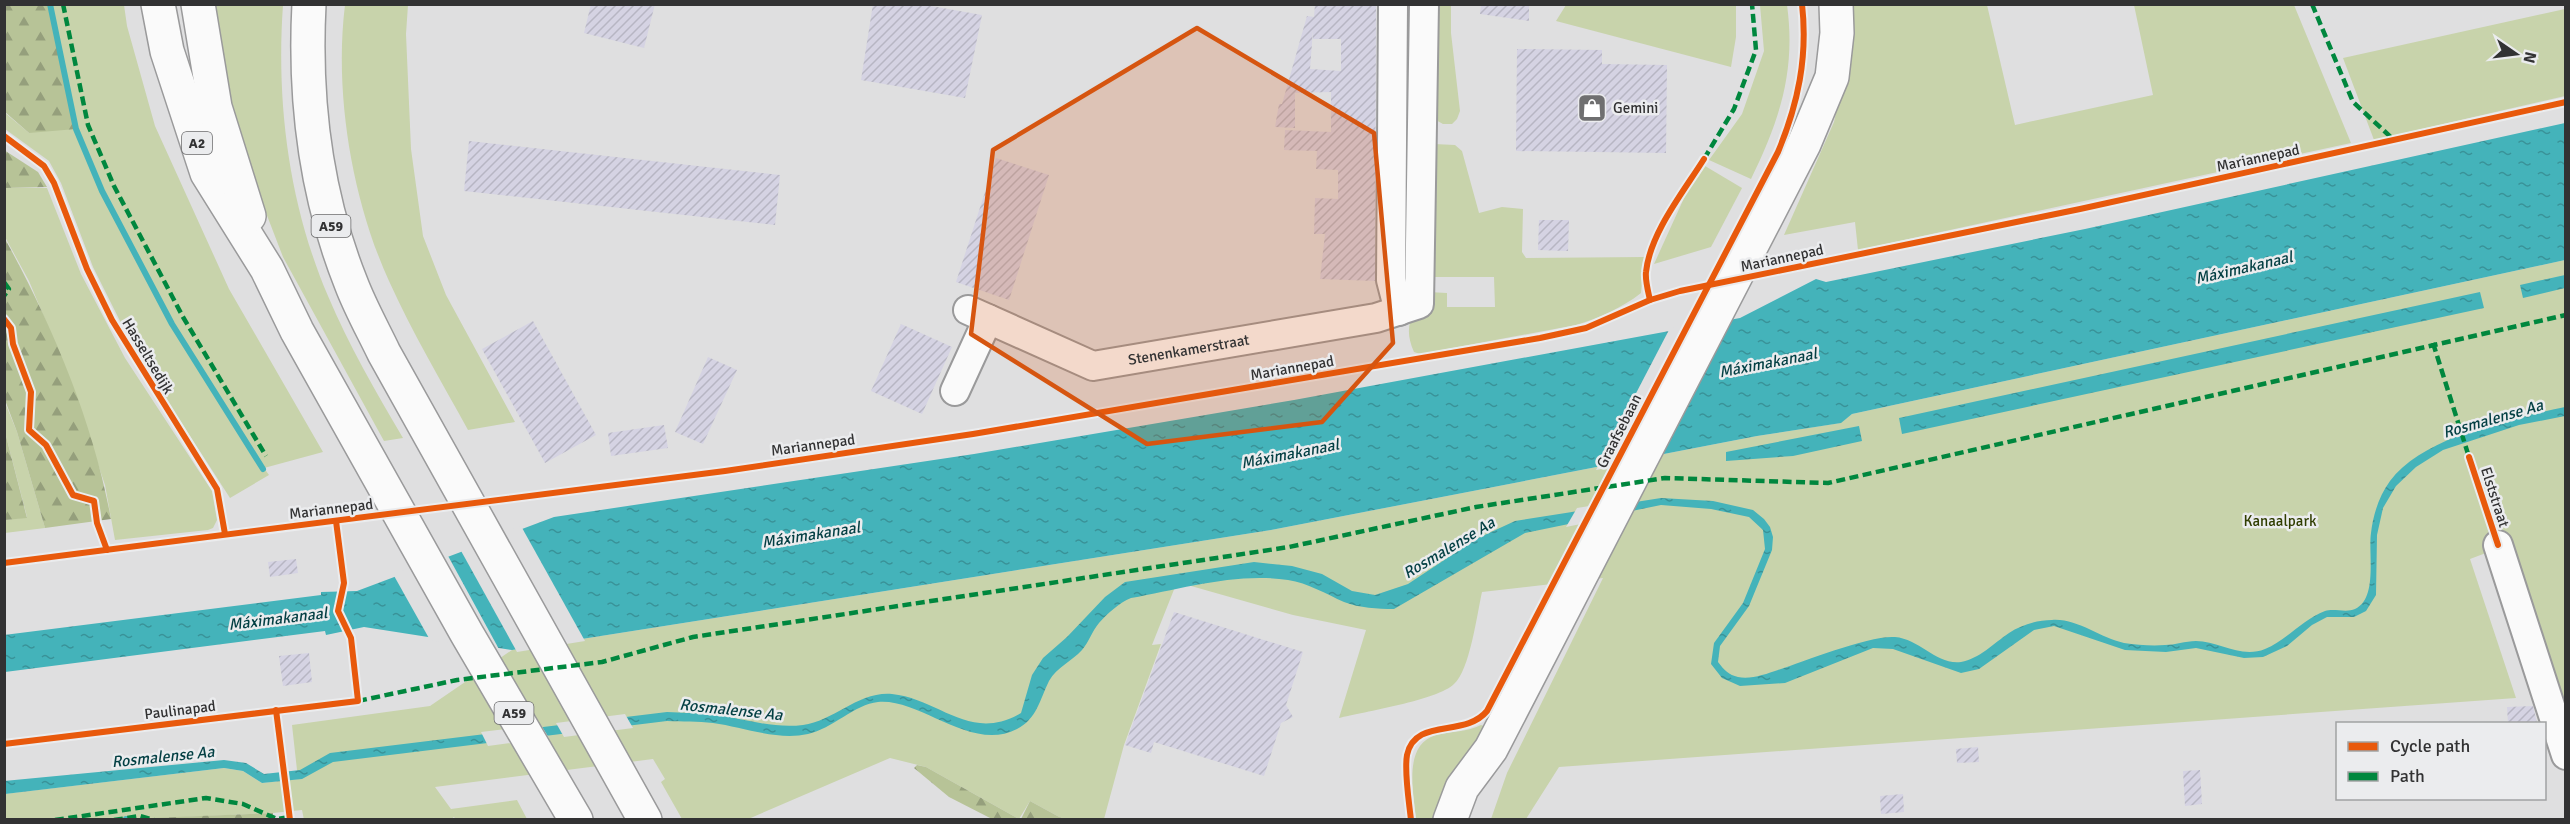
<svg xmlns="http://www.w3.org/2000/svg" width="2570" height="824" font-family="Signika,sans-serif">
<defs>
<pattern id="forest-firs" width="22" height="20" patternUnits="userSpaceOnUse" patternTransform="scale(1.5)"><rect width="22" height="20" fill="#b7c397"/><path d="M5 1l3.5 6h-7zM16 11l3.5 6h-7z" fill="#959f7c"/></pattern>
<pattern id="water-ripples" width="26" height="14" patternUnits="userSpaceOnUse" patternTransform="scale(1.5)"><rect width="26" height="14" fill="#44b3ba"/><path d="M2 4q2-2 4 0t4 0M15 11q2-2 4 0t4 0" fill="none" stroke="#399298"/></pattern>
<pattern id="building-hatch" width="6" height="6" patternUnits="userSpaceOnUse" patternTransform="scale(1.5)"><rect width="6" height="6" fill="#d5d3e3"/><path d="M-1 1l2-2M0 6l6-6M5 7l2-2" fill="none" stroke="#b7b6c3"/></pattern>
</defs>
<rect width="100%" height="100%" fill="#dfdfe0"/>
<g fill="#c8d3ab">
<polygon points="50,5 124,5 127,26 155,126 229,289 323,452 264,468 269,475 230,498 134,349 93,267 61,183 49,161 5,129 4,112 29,133 54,36"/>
<path d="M 213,5 L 283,5 C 276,103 289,205 328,296 C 349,346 376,392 403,438 L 384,441 L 283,257 L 246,161 L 223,70 Z"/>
<path d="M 345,5 L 408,5 L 406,34 L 411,149 L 423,236 L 446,295 L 515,422 L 468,430 C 441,381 412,332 389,281 C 352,200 334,93 345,5 Z"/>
<polygon points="1434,5 1451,5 1451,33 1460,111 1457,119 1452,124 1443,124 1434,119"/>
<polygon points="1566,5 1736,5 1736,37 1731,67 1556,21"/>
<path d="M 1760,5 L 1787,5 C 1796,70 1780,120 1751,179 L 1709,160 L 1742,114 L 1764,51 Z"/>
<polygon points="1845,5 1987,5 2015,125 2153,95 2134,5 2294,5 2351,143 1858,250 1855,222 1784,235 1834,122 1843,78"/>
<polygon points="2565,9 2565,96 2374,140 2343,58"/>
<path d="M 1434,144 L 1455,145 L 1462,151 L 1479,213 L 1502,207 L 1523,209 L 1522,252 L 1526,258 L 1644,257 L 1641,293 C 1622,308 1599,318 1576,325 L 1420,354 L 1414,352 C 1402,325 1413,313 1428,292 L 1447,293 L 1447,307 L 1495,307 L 1494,277 L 1433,277 Z"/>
<polygon points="1700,163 1742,188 1711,247 1654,264"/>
<polygon points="4,188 47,188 81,274 125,358 212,491 217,520 213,528 208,530 115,540 105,485 67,372 29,281 5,237"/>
<path d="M 2565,260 L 2565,716 L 2507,545 L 2470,559 L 2516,698 L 1559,767 L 1526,819 L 1491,819 L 1507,773 L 1603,578 L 1482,592 C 1477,614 1470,670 1454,684 C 1438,700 1363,712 1339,718 L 1366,630 L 1293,615 L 1177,582 L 1152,645 L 1161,644 L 1124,745 L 1104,819 L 1063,819 L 1030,801 L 1019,819 L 926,767 L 890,758 L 746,820 L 682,819 L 661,782 L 665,779 L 653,759 L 435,787 L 451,809 L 517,800 L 527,819 L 456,820 L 454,817 L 450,820 L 304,820 L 302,810 L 273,813 L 121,820 L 5,819 L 4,794 L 224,768 L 243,771 L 262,783 L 298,779 L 292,725 L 430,706 L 512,650 L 1271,530 L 1757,436 L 1840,423 L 1852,414 Z"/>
<polygon points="4,400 17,432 45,528 5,533 5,520 27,517 5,432"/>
<path d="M 1481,725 L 1487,727 L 1444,819 L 1416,819 C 1414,794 1402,745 1436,735 C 1452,731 1467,732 1481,725 Z"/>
</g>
<g fill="url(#forest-firs)">
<polygon points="4,5 50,5 76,129 29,133 5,112"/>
<polygon points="4,150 38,172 47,187 5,188"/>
<path d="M 4,237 C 52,324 93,421 111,519 L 45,528 L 17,432 L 5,400 Z"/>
<polygon points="4,432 5,432 27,518 5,520"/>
<polygon points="917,765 926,767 1019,819 992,819 949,797 914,768"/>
<polygon points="1030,801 1063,819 1021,819"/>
<polygon points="273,813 273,820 121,819 126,819"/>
</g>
<g fill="url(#water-ripples)">
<polygon points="2565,123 2565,260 1852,414 1841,423 1757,436 1271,530 512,650 364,627 326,635 325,631 5,672 4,635 321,595 321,592 357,591 554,517 974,454 1294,400 1740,318 1816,279 1826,282 2085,229"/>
<polygon points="2565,275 2565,288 2523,298 2520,285"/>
<polygon points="2480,292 2484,308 1902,434 1899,418"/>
<path d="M 2565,407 L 2565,416 L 2519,425 L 2443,450 L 2416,467 L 2396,486 L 2383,508 L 2377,535 L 2376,595 L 2366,611 L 2354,617 L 2327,617 L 2312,625 L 2287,646 L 2263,657 L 2244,658 L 2196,648 L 2166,652 L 2125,650 L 2054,626 L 2034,630 L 1979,669 L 1961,673 L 1893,649 L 1873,648 L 1785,683 L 1740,686 L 1722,678 L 1711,664 L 1714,643 L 1743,603 L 1765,549 L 1763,530 L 1749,517 L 1711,509 L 1661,505 L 1525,533 L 1394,609 C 1377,609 1360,608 1344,602 C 1326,594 1308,583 1288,580 C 1237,572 1181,589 1131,598 C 1119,603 1108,613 1099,623 C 1092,631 1089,642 1082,650 C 1072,661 1057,667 1049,681 C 1040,699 1037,719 1017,729 C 971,753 921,698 878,702 C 855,704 832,729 808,734 C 777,741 743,727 713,723 C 698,721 682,722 667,721 L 333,762 L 302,779 L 262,783 L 243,771 L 224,768 L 5,794 L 4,781 L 224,760 L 246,763 L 264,774 L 300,770 L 330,753 L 667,712 C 682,713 697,713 712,714 C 742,718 772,729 803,725 C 834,721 859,691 892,694 C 940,699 970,743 1021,713 L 1032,675 L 1043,658 L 1067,637 L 1105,597 L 1125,582 L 1254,562 L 1292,566 L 1322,574 L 1352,591 L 1375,595 L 1408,584 L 1476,539 L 1515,521 L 1661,498 L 1713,501 L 1753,510 L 1764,519 L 1770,527 L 1773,537 L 1772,550 L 1749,606 L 1720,646 L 1718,662 C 1724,670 1729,675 1738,677 C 1750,680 1766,674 1778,670 C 1805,661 1870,635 1895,637 C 1920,639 1936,665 1961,662 C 1979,659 1994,643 2009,633 C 2021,625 2037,620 2052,620 C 2077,618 2100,638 2124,643 C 2137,645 2153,646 2165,645 C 2175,645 2185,641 2196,641 C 2219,641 2241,659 2265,649 C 2287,640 2303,619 2325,611 C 2334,608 2346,613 2355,609 C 2378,599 2368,553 2371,533 C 2373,515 2379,496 2390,481 C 2423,436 2513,418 2565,407 Z"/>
<polygon points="1859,426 1862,441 1793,456 1726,461 1726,452"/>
</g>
<g fill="#dfdfe0">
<polygon points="1733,316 1660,458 1596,470 1670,328"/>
<polygon points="1639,498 1630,514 1566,527 1577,508"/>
<polygon points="521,526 585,641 517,652 460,549"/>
<polygon points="447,554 500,651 430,640 393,574"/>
<polygon points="625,714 633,728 564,737 556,723"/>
<polygon points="541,725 549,738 488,746 481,732"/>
</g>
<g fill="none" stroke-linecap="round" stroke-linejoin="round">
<g stroke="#44b3ba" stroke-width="6">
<polyline points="50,4 76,129 102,191 172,324 263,469"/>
<polyline points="126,820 126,819"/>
</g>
</g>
<g fill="url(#building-hatch)" fill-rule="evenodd">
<polygon points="591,4 655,4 644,48 584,33"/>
<polygon points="873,4 920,4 982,15 965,98 861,80"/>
<path d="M 1315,4 L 1376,4 L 1375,281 L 1320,279 L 1325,234 L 1314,234 L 1315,198 L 1338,199 L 1338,170 L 1316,169 L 1317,151 L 1284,150 L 1285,130 L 1331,132 L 1331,92 L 1295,93 L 1295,128 L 1275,127 L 1279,104 L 1282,104 L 1307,16 L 1314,17 ZM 1313,30 L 1313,39 L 1341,39 L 1341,71 L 1310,69 Z"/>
<polygon points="1481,4 1529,4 1529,21 1480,14"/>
<polygon points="1517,49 1602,50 1602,64 1667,65 1666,153 1516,151"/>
<polygon points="469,141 780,175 775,225 464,191"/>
<polygon points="996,158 1049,175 1009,300 956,282"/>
<polygon points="1539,220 1569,220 1568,251 1538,250"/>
<polygon points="533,321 596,435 545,463 482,349"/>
<polygon points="901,324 952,347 922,414 871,391"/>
<polygon points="708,357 737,370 703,444 675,432"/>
<polygon points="664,425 668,448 611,456 608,433"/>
<polygon points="296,559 298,573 270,577 268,562"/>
<polygon points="1174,612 1303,652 1286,705 1293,717 1281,723 1264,776 1154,742 1151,753 1125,745"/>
<polygon points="309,653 312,682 283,686 279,656"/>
<polygon points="2533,706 2537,723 2508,723 2507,707"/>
<polygon points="1978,747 1979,762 1957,763 1956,749"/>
<polygon points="2200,770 2202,804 2185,806 2183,771"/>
<polygon points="1903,794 1904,812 1881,814 1880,796"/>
</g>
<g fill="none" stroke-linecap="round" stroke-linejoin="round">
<g stroke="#9a9a9b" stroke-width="32">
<g id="minor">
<polyline points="1393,4 1391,280 1399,311"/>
<path id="s1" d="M 968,310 L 1093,366 L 1376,318 L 1419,304 L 1424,4"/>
<polyline points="955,391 988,319"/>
<polyline points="2498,545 2566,755"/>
</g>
</g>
<g stroke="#9a9a9b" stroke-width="36">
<polyline id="major" points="1450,820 1462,788 1491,749 1804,144 1832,77 1837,33 1836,4"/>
</g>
<g stroke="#9a9a9b" stroke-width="36">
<g id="highway">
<polyline points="158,4 167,51 207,173 267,269 297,331 467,634 576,820"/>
<polyline points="198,4 215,107 249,216"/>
<path d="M 309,4 C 304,100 315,193 351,283 C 360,307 373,330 384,353 L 645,820"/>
</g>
</g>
<use href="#minor" stroke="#fafafa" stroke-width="28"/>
<use href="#major" stroke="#fafafa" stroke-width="33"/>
<use href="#highway" stroke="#fafafa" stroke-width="33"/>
<g stroke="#00873e" stroke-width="4.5" stroke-dasharray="9 4.5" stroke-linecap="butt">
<polyline points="63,4 88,125 114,186 183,317 266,456"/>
<polyline points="2312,4 2353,102 2394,140"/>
<polyline points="1704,159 1734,109 1756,50 1752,4"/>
<polyline points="4,282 9,289 4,296"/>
<polyline points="2433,343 2469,457"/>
<polyline points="358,701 457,680 602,662 693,637 1289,547 1476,507 1665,478 1828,483 2566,315"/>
<polyline points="55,820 206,798 243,804 277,819 290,817"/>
<polyline points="114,820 140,816 154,820"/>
</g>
<g stroke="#ebecee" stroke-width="10">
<g id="cycleway">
<polyline points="4,136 44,166 54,183 87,269 112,320 217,489 225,534"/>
<path d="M 1650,300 C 1648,291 1645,280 1646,272 C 1650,233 1684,191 1704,159"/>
<polyline points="4,319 11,328 13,344 31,392 29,430 46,445 73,495 94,501 97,523 107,550"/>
<polyline points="2469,457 2498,545"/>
<polyline points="4,563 725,471 973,434 1540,338 1586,328 1650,300 1680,291 2080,209 2566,102"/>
<polyline points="276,710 290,820"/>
<polyline points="4,744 358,701 351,638 338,611 344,583 336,521"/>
<path d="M 1411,820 C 1409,801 1404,772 1407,755 C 1415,717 1465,738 1487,711 L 1778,152 C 1798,104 1808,57 1802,4"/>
</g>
</g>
<use href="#cycleway" stroke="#e8590c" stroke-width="6"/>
</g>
<path fill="#d65510" fill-opacity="0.2" stroke="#d65510" stroke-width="4.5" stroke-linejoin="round" d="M 1197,28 L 1374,133 L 1393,343 L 1322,422 L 1147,444 L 971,334 L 993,150 Z"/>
<defs>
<g id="shop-square" transform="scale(1.5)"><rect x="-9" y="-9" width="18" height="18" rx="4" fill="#6f6f70" stroke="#ebecee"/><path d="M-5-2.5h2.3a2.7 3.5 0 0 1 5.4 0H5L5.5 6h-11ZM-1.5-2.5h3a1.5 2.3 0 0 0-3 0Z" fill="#fff"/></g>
</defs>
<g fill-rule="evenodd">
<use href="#shop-square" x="1592" y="108"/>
</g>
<g text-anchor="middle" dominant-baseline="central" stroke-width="5" stroke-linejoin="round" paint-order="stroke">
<g fill="#ebecee" stroke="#6a6a6b" stroke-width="1.5">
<rect x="182" y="132" width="30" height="22" rx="4.5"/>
<rect x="311.5" y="215" width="39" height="22" rx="4.5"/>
<rect x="494.5" y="702" width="39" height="22" rx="4.5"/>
</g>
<g font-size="14" font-weight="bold" fill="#323233">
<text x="197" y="143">A2</text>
<text x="331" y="226">A59</text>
<text x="514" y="713">A59</text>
</g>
<g font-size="15" fill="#323233" stroke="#ebecee" text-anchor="start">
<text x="1613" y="108">Gemini</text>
</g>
<g font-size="15" fill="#323233" stroke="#ebecee">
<text transform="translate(2258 158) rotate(-12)">Mariannepad</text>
<text transform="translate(1782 258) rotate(-12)">Mariannepad</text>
<text stroke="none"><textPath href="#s1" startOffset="234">Stenenkamerstraat</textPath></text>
<text transform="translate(148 356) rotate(59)">Hasseltsedijk</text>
<text transform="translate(1292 368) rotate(-10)">Mariannepad</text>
<text transform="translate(1619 431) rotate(-63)">Graafsebaan</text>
<text transform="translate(813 445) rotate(-8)">Mariannepad</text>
<text transform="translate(2495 497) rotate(72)">Elststraat</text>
<text transform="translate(331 509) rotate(-7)">Mariannepad</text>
<text transform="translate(180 710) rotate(-7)">Paulinapad</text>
</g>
<g font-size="15" fill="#303d00" stroke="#ebecee">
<text x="2280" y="521">Kanaalpark</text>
</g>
<g font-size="16" font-style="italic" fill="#033f43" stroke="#ebecee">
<text transform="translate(2244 268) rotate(-13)">Máximakanaal</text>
<text transform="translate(1768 363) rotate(-11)">Máximakanaal</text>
<text transform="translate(2493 419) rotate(-16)">Rosmalense Aa</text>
<text transform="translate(1290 454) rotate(-11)">Máximakanaal</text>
<text transform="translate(811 535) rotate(-9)">Máximakanaal</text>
<text transform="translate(1449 548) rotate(-31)">Rosmalense Aa</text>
<text transform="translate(278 619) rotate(-7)">Máximakanaal</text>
<text transform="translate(731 710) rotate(6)">Rosmalense Aa</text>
<text transform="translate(163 757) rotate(-6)">Rosmalense Aa</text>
</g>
</g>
<rect width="2570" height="824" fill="none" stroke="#323233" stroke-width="12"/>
<rect x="2336" y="722" width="210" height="78" fill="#ebecee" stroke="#a1a2a3" stroke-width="1.5"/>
<rect x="2348" y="742" width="30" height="9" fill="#e8590c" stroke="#a1a2a3" stroke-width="1.5"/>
<text x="2390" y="752" font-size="18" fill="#323233">Cycle path</text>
<rect x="2348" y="772" width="30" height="9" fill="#00873e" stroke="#a1a2a3" stroke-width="1.5"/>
<text x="2390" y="782" font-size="18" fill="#323233">Path</text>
<g transform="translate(2516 54) rotate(104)" stroke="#ebecee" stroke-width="4.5" paint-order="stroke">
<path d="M0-4.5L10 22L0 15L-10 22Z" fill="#323233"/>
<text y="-9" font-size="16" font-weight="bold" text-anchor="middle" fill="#323233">N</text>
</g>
</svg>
